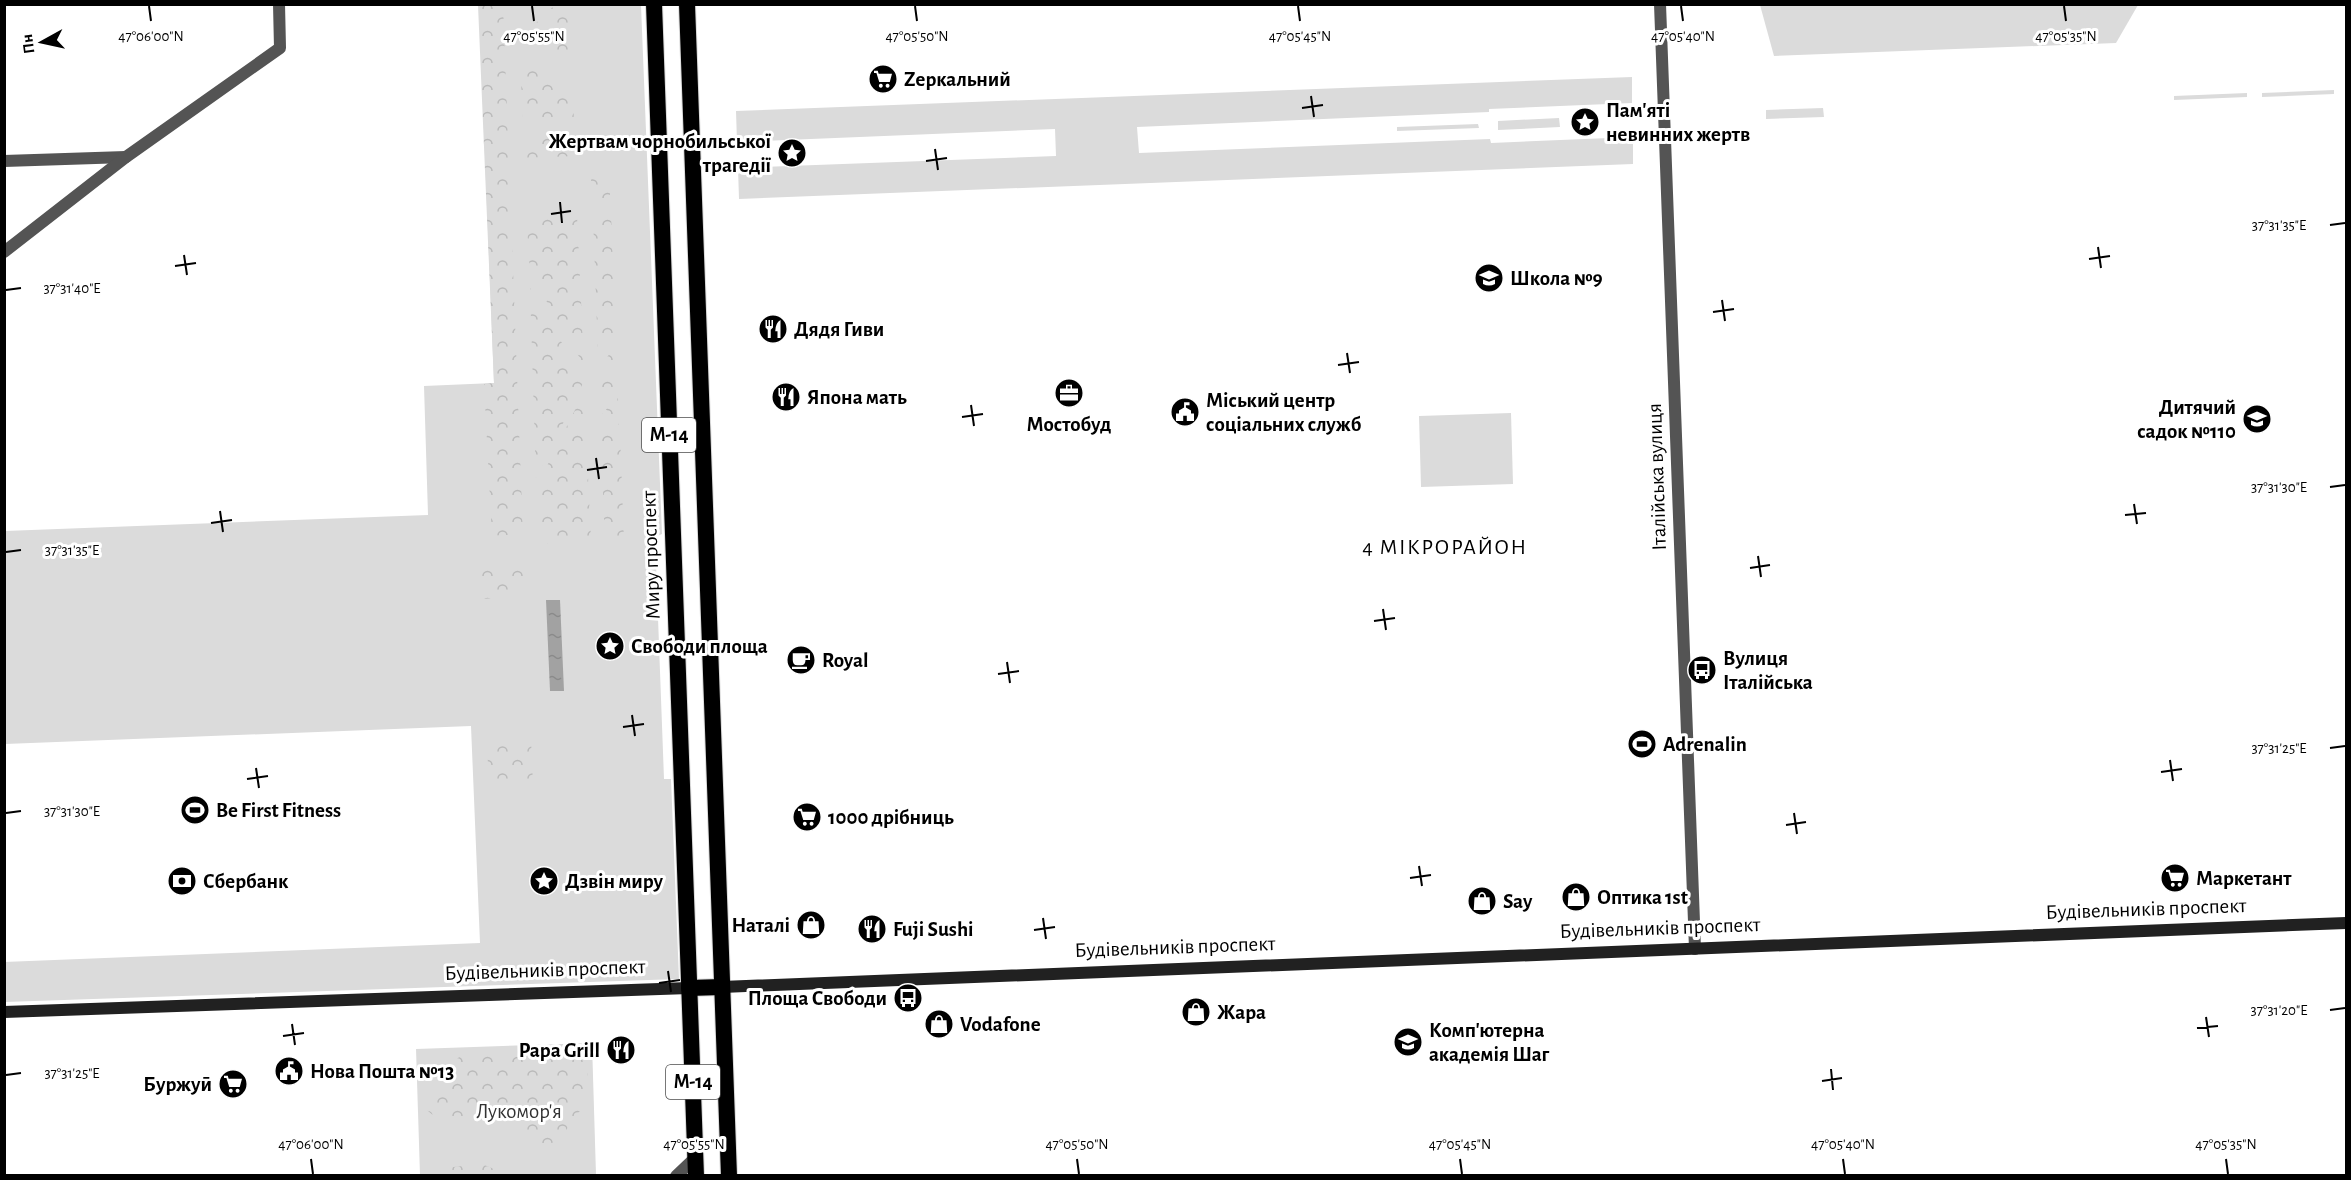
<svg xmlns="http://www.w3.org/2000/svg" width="2351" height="1180" font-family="'Alegreya Sans',sans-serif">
<defs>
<pattern id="forest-crowns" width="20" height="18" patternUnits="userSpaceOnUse" patternTransform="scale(1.5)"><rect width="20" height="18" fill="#dbdbdb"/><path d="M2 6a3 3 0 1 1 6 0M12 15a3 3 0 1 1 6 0" fill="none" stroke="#bababa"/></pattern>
<pattern id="water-ripples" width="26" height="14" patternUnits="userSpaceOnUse" patternTransform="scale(1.5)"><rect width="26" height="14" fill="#a2a2a2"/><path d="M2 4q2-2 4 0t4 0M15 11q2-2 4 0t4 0" fill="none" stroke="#8a8a8a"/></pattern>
</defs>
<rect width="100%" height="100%" fill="#fff"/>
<g fill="#dbdbdb">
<polygon points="479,5 641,5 662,534 655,537 664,779 671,779 679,979 5,1002 4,962 480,943 471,726 5,744 5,531 428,515 424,386 494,383"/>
<polygon points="1760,5 1760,4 2138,5 2116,43 1774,56"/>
<polygon points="1632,77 1632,103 1489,109 1489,112 1137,127 1139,153 1490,139 1491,143 1633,137 1633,164 739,199 738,168 1056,156 1055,129 737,142 736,111"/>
<polygon points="2334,90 2334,94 2262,97 2262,93"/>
<polygon points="2247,93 2247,97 2174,100 2174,96"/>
<polygon points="1823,108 1824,117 1766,119 1766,110"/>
<polygon points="1559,118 1560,127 1498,130 1498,121"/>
<polygon points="1478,124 1479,128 1397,131 1397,127"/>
<polygon points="1511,413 1513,484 1421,487 1419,416"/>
<polygon points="592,1043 596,1175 420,1175 416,1049"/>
</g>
<g fill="url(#forest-crowns)">
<polygon points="478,5 503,5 523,534 492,536 484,384 494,383"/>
<polygon points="555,5 568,5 569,27 539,29 535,24"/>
<polygon points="570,35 572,76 539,43 539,36"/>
<polygon points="539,60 573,94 574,124 531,125 523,118 521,81"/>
<polygon points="574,136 575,156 525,158 524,138"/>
<polygon points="591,178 610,178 610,199 592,200"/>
<polygon points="611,214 616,335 598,355 593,215"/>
<polygon points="577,215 584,365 530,273 527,228 537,216"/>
<polygon points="530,288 584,381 536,478"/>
<polygon points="616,347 619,425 600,402 598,367"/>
<polygon points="584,392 591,540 540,544 537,486"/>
<polygon points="600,411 620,435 624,542 605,543"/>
<polygon points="524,567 525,596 481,599 479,570"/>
<polygon points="531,740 533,785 489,787 487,743"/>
<path d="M 575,1049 L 585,1053 L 588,1061 L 586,1104 C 582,1111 575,1114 571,1121 C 567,1125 567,1133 563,1137 C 561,1140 558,1141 555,1142 C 528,1151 525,1115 496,1116 C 477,1116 418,1130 425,1095 L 448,1087 C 457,1079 448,1066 458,1058 C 473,1046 552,1052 575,1049 Z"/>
<polygon points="482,1164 494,1169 498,1175 434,1175 444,1168"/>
</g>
<polygon fill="url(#water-ripples)" points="546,600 560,600 564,691 550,691"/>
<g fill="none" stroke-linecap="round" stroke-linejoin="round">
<g stroke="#dbdbdb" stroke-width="18">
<g id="trunk">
<polyline points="654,4 696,1176"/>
<polyline points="687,4 729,1176"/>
<polyline points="689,988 722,987"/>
</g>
</g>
<g stroke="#545454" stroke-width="12">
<polyline points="4,161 126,157"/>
<polyline points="4,252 126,157 280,48 279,4"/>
<polyline points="676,1176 696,1157"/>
</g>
<polyline stroke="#545454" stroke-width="12" points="1660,4 1695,949"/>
<g stroke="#212121" stroke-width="12">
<polyline points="722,987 2346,923"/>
<polyline points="4,1012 689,988"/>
</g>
<use href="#trunk" stroke="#000" stroke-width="16"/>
</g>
<path fill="none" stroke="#000" stroke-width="2" d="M 149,6 L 151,21M 532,6 L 534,21M 915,6 L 917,21M 1298,6 L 1300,21M 1681,6 L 1683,21M 2064,6 L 2066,21M 1311,96 L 1314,117M 1302,108 L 1323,105M 935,149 L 938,170M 926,161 L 947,158M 560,202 L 562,223M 551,214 L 571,211M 2330,225 L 2345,223M 2098,247 L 2101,268M 184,255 L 187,275M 2089,259 L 2110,256M 175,266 L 196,263M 6,290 L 21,288M 1722,300 L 1725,321M 1713,312 L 1734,309M 1347,353 L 1350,373M 1338,365 L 1359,362M 971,405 L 974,426M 962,417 L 983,414M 596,458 L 599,479M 587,470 L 607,467M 2330,487 L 2345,485M 2134,504 L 2137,524M 220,511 L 223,532M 2125,515 L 2146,513M 211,523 L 232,520M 6,552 L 21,550M 1758,556 L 1761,577M 1750,568 L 1770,565M 1383,609 L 1386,630M 1374,621 L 1395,618M 1007,662 L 1010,683M 998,674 L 1019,671M 632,715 L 635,736M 623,727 L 644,724M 2330,748 L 2345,746M 2170,760 L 2173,781M 256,768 L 259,788M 2161,772 L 2182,769M 247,779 L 268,776M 6,813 L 21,811M 1794,813 L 1797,834M 1786,825 L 1806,822M 1419,866 L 1422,886M 1410,878 L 1431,875M 1043,918 L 1046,939M 1034,930 L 1055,927M 668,971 L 671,992M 659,983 L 680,980M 2330,1010 L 2345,1008M 2206,1017 L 2209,1037M 292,1024 L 295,1045M 2197,1028 L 2218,1026M 283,1036 L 304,1033M 1831,1069 L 1833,1090M 6,1075 L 21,1073M 1822,1081 L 1842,1078M 311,1159 L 313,1174M 694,1159 L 696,1174M 1077,1159 L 1079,1174M 1460,1159 L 1462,1174M 1843,1159 L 1845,1174M 2226,1159 L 2228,1174"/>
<defs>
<g id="supermarket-disc" transform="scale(1.5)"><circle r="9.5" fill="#000" stroke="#fff"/><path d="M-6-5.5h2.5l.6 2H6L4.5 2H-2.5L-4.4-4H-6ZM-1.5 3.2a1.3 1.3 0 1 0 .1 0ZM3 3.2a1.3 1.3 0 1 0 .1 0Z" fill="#fff"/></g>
<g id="sight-disc" transform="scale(1.5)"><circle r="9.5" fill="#000" stroke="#fff"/><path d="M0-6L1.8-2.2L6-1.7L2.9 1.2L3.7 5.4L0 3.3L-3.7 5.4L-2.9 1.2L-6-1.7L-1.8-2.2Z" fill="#fff"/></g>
<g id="school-disc" transform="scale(1.5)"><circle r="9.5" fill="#000" stroke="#fff"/><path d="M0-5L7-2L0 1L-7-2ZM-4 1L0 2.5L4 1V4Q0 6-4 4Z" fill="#fff"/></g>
<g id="restaurant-disc" transform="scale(1.5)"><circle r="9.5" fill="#000" stroke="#fff"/><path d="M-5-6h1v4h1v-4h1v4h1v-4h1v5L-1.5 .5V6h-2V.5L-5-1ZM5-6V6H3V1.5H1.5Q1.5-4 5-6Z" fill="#fff"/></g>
<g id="office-disc" transform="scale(1.5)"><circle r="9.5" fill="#000" stroke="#fff"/><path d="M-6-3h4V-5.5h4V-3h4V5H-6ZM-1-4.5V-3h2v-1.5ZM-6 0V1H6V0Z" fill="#fff"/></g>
<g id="civic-disc" transform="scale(1.5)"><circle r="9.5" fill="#000" stroke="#fff"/><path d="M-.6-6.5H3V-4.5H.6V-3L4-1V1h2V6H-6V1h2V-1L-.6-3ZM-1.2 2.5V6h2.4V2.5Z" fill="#fff"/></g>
<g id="cafe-disc" transform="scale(1.5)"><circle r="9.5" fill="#000" stroke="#fff"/><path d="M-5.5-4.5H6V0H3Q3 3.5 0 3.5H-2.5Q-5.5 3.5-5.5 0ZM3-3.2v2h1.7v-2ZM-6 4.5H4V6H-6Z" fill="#fff"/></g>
<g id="bus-disc" transform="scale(1.5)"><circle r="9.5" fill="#000" stroke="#fff"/><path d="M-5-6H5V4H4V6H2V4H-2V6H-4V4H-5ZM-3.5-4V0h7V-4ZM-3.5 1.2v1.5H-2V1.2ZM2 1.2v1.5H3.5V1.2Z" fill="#fff"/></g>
<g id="stadium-disc" transform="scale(1.5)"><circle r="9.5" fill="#000" stroke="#fff"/><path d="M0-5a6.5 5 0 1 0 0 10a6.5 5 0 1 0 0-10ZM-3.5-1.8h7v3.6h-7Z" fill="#fff"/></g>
<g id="bank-disc" transform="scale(1.5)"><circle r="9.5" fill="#000" stroke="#fff"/><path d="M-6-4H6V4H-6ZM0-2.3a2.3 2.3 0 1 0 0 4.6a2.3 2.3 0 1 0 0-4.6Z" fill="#fff"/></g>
<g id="shop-disc" transform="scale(1.5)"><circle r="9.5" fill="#000" stroke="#fff"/><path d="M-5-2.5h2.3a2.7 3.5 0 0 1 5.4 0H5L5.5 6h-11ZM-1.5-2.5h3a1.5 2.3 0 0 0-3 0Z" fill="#fff"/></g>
</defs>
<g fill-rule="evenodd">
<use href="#supermarket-disc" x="883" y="79"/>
<use href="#sight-disc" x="1585" y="122"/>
<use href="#sight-disc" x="792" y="153"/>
<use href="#school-disc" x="1489" y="278"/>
<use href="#restaurant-disc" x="773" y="329"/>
<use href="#office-disc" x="1069" y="393"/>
<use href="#restaurant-disc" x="786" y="397"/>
<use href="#civic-disc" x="1185" y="412"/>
<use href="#school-disc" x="2257" y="419"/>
<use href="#sight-disc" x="610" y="646"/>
<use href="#cafe-disc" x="801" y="660"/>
<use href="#bus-disc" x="1702" y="670"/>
<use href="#stadium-disc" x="1642" y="744"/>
<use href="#stadium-disc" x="195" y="810"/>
<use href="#supermarket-disc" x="807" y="817"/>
<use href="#supermarket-disc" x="2175" y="878"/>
<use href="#bank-disc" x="182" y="881"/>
<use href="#sight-disc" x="544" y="881"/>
<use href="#shop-disc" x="1576" y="897"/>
<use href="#shop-disc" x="1482" y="901"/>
<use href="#shop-disc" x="811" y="925"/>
<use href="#restaurant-disc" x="872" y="929"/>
<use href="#bus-disc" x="908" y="998"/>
<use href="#shop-disc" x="1196" y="1012"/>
<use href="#shop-disc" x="939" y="1024"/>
<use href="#school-disc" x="1408" y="1042"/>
<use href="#restaurant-disc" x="621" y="1050"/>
<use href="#civic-disc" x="289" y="1071"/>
<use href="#supermarket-disc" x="233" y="1084"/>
</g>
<g text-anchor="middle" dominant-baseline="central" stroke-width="6" stroke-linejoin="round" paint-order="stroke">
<g fill="#fff" stroke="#4c4c4c" stroke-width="1.5">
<rect x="642" y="418" width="54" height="34" rx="4.5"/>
<rect x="666" y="1065" width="54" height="34" rx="4.5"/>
</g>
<g font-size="20" font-weight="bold" fill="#000">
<text x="669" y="435">М-14</text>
<text x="693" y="1082">М-14</text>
</g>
<g font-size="21" font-weight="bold" fill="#000" stroke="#fff" text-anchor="start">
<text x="904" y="79">Zеркальний</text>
<text x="1606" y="110">Пам'яті<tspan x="1606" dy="24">невинних жертв</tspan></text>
<text x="771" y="141" text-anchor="end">Жертвам чорнобильської<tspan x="771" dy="24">трагедії</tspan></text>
<text x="1510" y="278">Школа №9</text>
<text x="794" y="329">Дядя Гиви</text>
<text x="807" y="397">Япона мать</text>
<text x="1206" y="400">Міський центр<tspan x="1206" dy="24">соціальних служб</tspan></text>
<text x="2236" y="407" text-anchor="end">Дитячий<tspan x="2236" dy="24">садок №110</tspan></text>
<text x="1069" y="424" text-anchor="middle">Мостобуд</text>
<text x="631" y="646">Свободи площа</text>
<text x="1723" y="658">Вулиця<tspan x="1723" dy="24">Італійська</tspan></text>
<text x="822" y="660">Royal</text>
<text x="1663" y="744">Adrenalin</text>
<text x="216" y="810">Be First Fitness</text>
<text x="828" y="817">1000 дрібниць</text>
<text x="2196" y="878">Маркетант</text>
<text x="203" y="881">Сбербанк</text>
<text x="565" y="881">Дзвін миру</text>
<text x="1597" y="897">Оптика 1st</text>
<text x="1503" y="901">Say</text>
<text x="790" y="925" text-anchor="end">Наталі</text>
<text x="893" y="929">Fuji Sushi</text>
<text x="887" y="998" text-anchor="end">Площа Свободи</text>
<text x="1217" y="1012">Жара</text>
<text x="960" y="1024">Vodafone</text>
<text x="1429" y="1030">Комп'ютерна<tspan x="1429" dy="24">академія Шаг</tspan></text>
<text x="600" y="1050" text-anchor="end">Papa Grill</text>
<text x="310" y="1071">Нова Пошта №13</text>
<text x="212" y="1084" text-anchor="end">Буржуӣ</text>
</g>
<g font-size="21" fill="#000" stroke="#fff">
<text transform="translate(1657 477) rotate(-92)">Італійська вулиця</text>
<text transform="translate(651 555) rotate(-92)">Миру проспект</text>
<text transform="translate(2146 909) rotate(-2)">Будівельників проспект</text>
<text transform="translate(1660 928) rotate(-2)">Будівельників проспект</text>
<text transform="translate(1175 947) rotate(-2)">Будівельників проспект</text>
<text transform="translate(545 970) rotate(-2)">Будівельників проспект</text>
</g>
<g font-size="21" fill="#323232" stroke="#fff">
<text x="519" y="1111">Лукомор'я</text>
</g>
<g font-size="22" letter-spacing="1.5" fill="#000" stroke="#fff">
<text x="1445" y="547">4 МІКРОРАЙОН</text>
</g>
</g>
<g font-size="15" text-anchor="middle" fill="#000" stroke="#fff" stroke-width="6" stroke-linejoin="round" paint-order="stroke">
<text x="151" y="41">47°06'00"N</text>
<text x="534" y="41">47°05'55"N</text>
<text x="917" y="41">47°05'50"N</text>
<text x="1300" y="41">47°05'45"N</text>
<text x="1683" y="41">47°05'40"N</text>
<text x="2066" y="41">47°05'35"N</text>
<text x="2279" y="230">37°31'35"E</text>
<text x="72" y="293">37°31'40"E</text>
<text x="2279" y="492">37°31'30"E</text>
<text x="72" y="555">37°31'35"E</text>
<text x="2279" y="753">37°31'25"E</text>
<text x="72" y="816">37°31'30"E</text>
<text x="2279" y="1015">37°31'20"E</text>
<text x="72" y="1078">37°31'25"E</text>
<text x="311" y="1149">47°06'00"N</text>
<text x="694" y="1149">47°05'55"N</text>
<text x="1077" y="1149">47°05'50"N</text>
<text x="1460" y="1149">47°05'45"N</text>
<text x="1843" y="1149">47°05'40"N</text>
<text x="2226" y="1149">47°05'35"N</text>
</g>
<rect width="2351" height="1180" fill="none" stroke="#000000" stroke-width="12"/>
<g transform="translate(42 42) rotate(262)" stroke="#ffffff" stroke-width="4.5" paint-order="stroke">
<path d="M0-4.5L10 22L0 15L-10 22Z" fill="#000000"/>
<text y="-9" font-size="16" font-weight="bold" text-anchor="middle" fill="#000000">Пн</text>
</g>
</svg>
